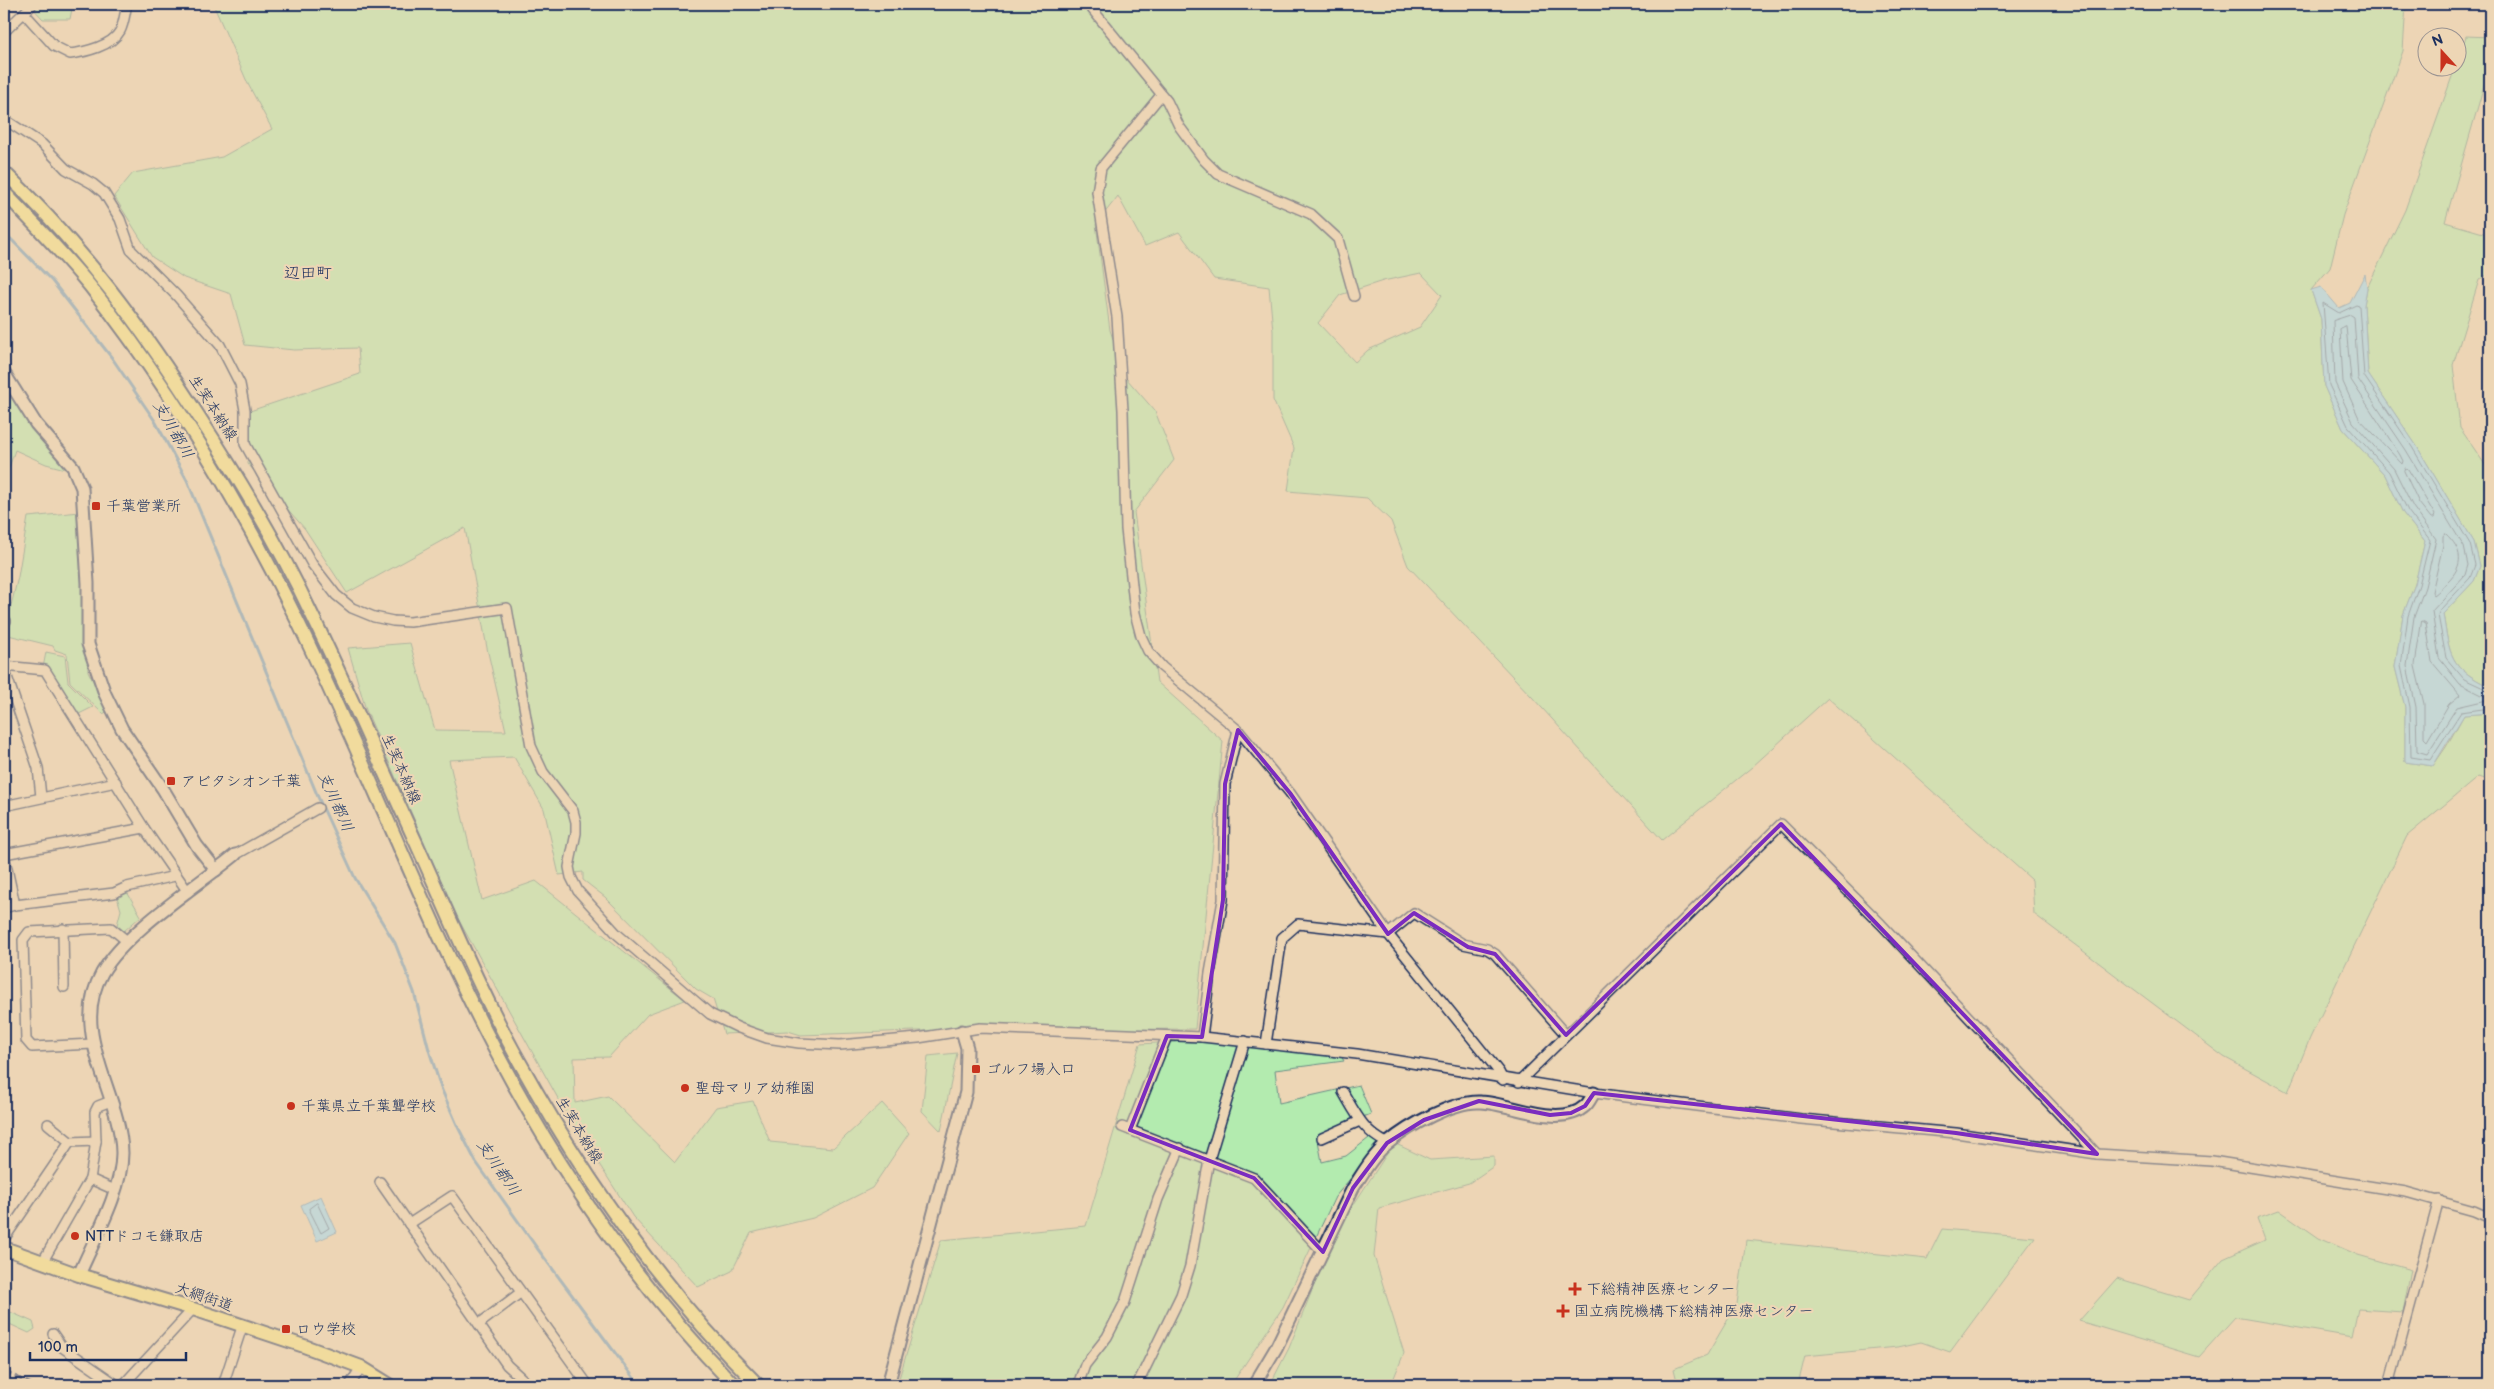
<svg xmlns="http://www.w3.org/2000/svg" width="2494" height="1389" font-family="'Balsamiq Sans','Klee One',sans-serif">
<rect width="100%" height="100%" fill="#edd6b5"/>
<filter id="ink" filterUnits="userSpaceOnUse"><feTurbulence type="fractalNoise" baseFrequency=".02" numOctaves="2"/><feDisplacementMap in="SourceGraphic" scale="10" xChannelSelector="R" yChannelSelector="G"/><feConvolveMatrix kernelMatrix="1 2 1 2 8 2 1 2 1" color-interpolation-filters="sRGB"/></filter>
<g filter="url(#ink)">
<g fill="#b3ebaf" stroke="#678d86" fill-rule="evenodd">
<polygon points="29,4 73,4 70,19 43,19"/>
<path d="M 213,4 L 2406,4 L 2403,51 L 2343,215 L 2330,268 L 2311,290 L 2321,319 L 2324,386 L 2343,429 L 2385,475 L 2403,513 L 2425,541 L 2415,584 L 2403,615 L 2395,667 L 2405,707 L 2405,762 L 2433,766 L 2446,747 L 2464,715 L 2490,713 L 2490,781 L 2478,777 L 2407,836 L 2310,1038 L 2288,1092 L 2224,1057 L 2034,914 L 2032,880 L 1828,698 L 1752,767 L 1662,840 L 1532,697 L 1408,566 L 1391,521 L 1367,498 L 1288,491 L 1294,448 L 1273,400 L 1273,331 L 1269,287 L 1214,279 L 1179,232 L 1145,246 L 1118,196 L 1096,224 L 1110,330 L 1126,378 L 1155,411 L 1174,460 L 1134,512 L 1157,682 L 1223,741 L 1195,1029 L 915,1031 L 801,1035 L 788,1031 L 724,1034 L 713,999 L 696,989 L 605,897 L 583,880 L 583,872 L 559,875 L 544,809 L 514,757 L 449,760 L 482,900 L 536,881 L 685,1000 L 648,1014 L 609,1057 L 574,1058 L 575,1103 L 608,1096 L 675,1162 L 716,1107 L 753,1101 L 770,1142 L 833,1148 L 882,1103 L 909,1133 L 872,1188 L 813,1218 L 751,1233 L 732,1271 L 698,1287 L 633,1217 L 565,1111 L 457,917 L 366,710 L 348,648 L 410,643 L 435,730 L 506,731 L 487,648 L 465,528 L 347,593 L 305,529 L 248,464 L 250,411 L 360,374 L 358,348 L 294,350 L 245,345 L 231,294 L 184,278 L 152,257 L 114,196 L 133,173 L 222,157 L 272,129 L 248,84 ZM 1421,273 L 1442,295 L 1420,327 L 1368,350 L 1355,362 L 1318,323 L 1340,295 L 1383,281 Z"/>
<path d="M 2466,36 L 2490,37 L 2490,64 L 2445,222 L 2490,235 L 2490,273 L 2479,280 L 2453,365 L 2460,428 L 2490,472 L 2490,687 C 2449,667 2450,656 2443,614 L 2474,581 L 2480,566 L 2474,542 L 2416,445 L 2368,374 L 2364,305 L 2367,288 L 2405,210 L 2455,68 L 2456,68 Z"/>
<polygon points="4,391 40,424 69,470 46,464 15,450 4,482"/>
<polygon points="80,512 88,671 108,711 103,714 70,682 67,654 55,650 53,646 4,634 18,577 28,517"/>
<polygon points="46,652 65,656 68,682 93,707 77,715 43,668"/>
<polygon points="127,892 141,916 124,931 117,925 121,910 117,897"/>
<polygon points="1189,1041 1258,1041 1338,1051 1344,1061 1275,1070 1279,1103 1359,1085 1371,1114 1317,1135 1322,1162 1346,1156 1369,1138 1379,1144 1335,1197 1283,1307 1231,1385 897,1385 941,1240 1086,1226 1140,1044"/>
<polygon points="957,1053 941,1131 922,1111 928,1056"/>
<polygon points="1394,1143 1430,1160 1494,1156 1494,1166 1469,1183 1379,1208 1374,1256 1404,1353 1391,1385 1270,1385 1289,1348 1335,1233"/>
<polygon points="2279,1210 2319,1238 2358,1255 2411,1270 2403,1312 2358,1309 2352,1337 2235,1317 2199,1357 2079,1321 2117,1278 2189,1300 2223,1259 2265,1240 2257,1218"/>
<polygon points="1942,1229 2035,1237 1950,1352 1921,1342 1898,1347 1805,1356 1798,1385 1678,1385 1674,1369 1707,1355 1737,1304 1746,1240 1927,1259"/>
<polygon points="8,1311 33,1322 35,1329 29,1333 5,1322 4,1315"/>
</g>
<g fill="#98d9fa" stroke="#6695bc">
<path d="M 2365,274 L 2367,288 L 2364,305 L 2368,374 L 2416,445 L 2474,542 L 2480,566 L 2474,581 L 2443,614 C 2450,656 2449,667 2490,687 L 2490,713 L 2464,715 L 2433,766 L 2405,762 L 2405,707 L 2395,667 L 2403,615 L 2415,584 L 2425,541 L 2403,513 L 2385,475 L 2343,429 L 2324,386 L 2321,319 L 2311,290 L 2321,287 L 2339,308 L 2350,303 Z"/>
<polygon points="321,1196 337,1232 317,1241 301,1205"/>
</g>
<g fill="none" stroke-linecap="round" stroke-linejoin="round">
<g stroke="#4d739c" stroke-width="1">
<polygon points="2351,315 2354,317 2358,379 2406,450 2464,547 2468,565 2465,575 2432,611 2439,658 2460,684 2486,697 2487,700 2457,707 2427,754 2417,751 2416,707 2407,666 2414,617 2425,587 2436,539 2413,507 2394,469 2353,422 2335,383 2333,321"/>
<polygon points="2346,326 2351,380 2400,455 2403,461 2402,464 2359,418 2343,382 2340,329"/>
<polygon points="2405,468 2408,469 2435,515 2434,518 2431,518 2419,503 2404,471"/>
<path d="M 2446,534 C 2463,550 2464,565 2448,581 C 2443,586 2439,592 2434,595 L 2432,592 L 2443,545 L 2443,536 Z"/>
<polygon points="2422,621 2426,623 2432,662 2460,695 2449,704 2427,741 2424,738 2424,704 2415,666"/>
<polyline points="2490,691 2464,679 2446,658 2438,615 2440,610 2470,578 2475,565 2470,544 2412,447 2364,376 2359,306 2356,305 2339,313 2323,303 2329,385 2348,426 2389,472 2408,511 2430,540 2419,585 2408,616 2401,666 2410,707 2411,757 2430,760 2461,712 2490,708"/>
<polygon points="317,1203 329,1228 321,1233 309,1209"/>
</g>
<polyline stroke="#6695bc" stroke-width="3" points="4,232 52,281 112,358 155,421 187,480 318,797 355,878 395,943 414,992 429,1050 441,1088 458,1127 476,1162 537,1248 639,1385"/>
<g stroke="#1b2f5e" stroke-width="12">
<g id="street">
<polyline points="1088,4 1167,101 1179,126 1204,160 1218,174 1311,214 1338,239 1354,296"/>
<path d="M 25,14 L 54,46 L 70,54 C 85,52 112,46 120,31 C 124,24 125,12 127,4"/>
<polyline points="4,32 31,6"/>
<polyline points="1161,95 1101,168 1097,192 1117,317 1123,410 1126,529 1135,613 1141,636 1148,651 1162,667 1238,730 1290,793 1388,934 1499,1072 1503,1080"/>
<polyline points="4,119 42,144 66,169 93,184 104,193 120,219 131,250 176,295 220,345 240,384 245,410 245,444 312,564 336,595 352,608 374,617 393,621 410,622 507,608 531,746 543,772 573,811 576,822 576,833 569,867 571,877 578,891 617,934 710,1014 739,1028 767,1038 799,1043 840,1045 918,1038 980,1028 1202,1037 1266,1044 1357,1054 1594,1093 1801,1119 1956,1133 2097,1154 2212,1161 2406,1192 2474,1211 2490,1218"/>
<polyline points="4,623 6,621"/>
<polyline points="4,666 45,670 144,828 188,892"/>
<polyline points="4,668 38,768 41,797"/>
<polyline points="4,806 116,782"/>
<polyline points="4,854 144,828"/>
<polyline points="4,855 15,905"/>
<polyline points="235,855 318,808"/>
<polyline points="4,908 15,905 114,893 127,887 175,876"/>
<polyline points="63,929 64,987"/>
<polyline points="1202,1037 1210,973 1223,900 1225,784 1238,730"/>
<polyline points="93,1044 32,1047 26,1040 23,940 29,932 111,928 127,941"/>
<polyline points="1266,1044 1282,938 1298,924 1388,934 1414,913 1463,944 1487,949 1495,954 1566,1035"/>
<polyline points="1519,1082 1781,824 1881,924 2097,1154"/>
<path d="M 1343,1092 C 1356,1114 1364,1132 1387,1143"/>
<polyline points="48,1124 70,1142 96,1141"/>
<polyline points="1122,1127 1254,1178 1323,1252"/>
<polyline points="1130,1130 1167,1036"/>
<polyline points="1322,1138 1360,1121"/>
<polyline points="90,1179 115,1190"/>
<polyline points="380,1182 507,1365 529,1385"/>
<polyline points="409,1224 452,1196 588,1385"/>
<polyline points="4,1239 70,1142"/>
<polyline points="43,1261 90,1179 96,1141 95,1112 98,1106 111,1101"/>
<polyline points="479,1324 520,1293"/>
<polyline points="53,1334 62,1347 117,1385"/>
<polyline points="123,1385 193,1309"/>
<polyline points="223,1385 242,1327"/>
<polyline points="350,1385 361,1367"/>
<polyline points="1081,1385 1080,1379 1085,1365 1107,1337 1125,1302 1158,1199 1180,1148"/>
<polyline points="1137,1385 1181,1295 1190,1266 1209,1160 1245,1041"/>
<polyline points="2389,1385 2439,1200"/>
</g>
</g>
<g stroke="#1b2f5e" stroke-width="15">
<g id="secondary">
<polyline points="4,373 36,424 73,467 82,488 88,583 88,644 105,694 122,729 163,789 197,846 216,870"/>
<path d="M 79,1275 C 94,1239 122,1192 122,1153 C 121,1093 68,1033 102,973 C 127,930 196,887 235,855"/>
<polyline points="888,1385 966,1092 967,1048 962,1031"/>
<path d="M 1254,1385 L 1276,1348 L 1353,1188 C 1363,1173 1373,1155 1388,1143 C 1408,1126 1454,1100 1481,1102 C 1510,1103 1560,1129 1585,1106 C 1589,1103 1591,1097 1594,1093"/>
</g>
</g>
<g stroke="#1b2f5e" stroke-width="16">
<g id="primary">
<path d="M 4,172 C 83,247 143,329 201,420 C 242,483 280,547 312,615 C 348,689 380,764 414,838 C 448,913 479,989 519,1061 C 585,1180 661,1289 758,1385"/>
<path d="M 4,192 C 33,223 63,253 90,286 C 171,389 240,504 298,622 C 372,774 431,935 513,1083 C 574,1193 646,1295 734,1385"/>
<polyline points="4,1248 79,1275 193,1309 304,1346 361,1367 390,1385"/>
</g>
</g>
<use href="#street" stroke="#edd6b5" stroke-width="9"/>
<use href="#secondary" stroke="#edd6b5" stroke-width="11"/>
<use href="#primary" stroke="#f6e381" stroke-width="12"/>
<polyline stroke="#1b2f5e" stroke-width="3" stroke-dasharray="8 4" stroke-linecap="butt" points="4,1371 33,1385"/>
</g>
</g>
<path d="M0 0H2494V1389H0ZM 1238,730 L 1290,793 L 1388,934 L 1414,913 L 1468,947 L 1495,954 L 1566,1035 L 1781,824 L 2097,1154 L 1956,1133 L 1594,1093 L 1585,1106 L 1571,1113 L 1550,1115 L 1479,1101 L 1424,1120 L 1387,1143 L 1353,1188 L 1323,1252 L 1254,1178 L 1130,1130 L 1167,1036 L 1202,1037 L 1223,900 L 1225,784 Z" fill="#edd6b5" fill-opacity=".55" fill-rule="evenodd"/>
<path fill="none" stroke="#7b2cbf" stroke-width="4" stroke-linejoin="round" d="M 1238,730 L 1290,793 L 1388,934 L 1414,913 L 1468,947 L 1495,954 L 1566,1035 L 1781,824 L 2097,1154 L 1956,1133 L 1594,1093 L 1585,1106 L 1571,1113 L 1550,1115 L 1479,1101 L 1424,1120 L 1387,1143 L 1353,1188 L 1323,1252 L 1254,1178 L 1130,1130 L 1167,1036 L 1202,1037 L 1223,900 L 1225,784 Z"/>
<g fill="#c8321e" stroke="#edd6b5" stroke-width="2">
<rect x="91" y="501" width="10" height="10" rx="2.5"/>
<rect x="166" y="776" width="10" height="10" rx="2.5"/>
<rect x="971" y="1064" width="10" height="10" rx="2.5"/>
<circle cx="685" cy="1088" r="5"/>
<circle cx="291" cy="1106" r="5"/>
<circle cx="75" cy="1236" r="5"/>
<path d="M1572.5 1281.5h5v5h5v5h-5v5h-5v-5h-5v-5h5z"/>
<path d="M1560.5 1303.5h5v5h5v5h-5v5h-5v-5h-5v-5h5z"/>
<rect x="281" y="1324" width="10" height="10" rx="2.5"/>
</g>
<g text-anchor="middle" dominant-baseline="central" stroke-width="4.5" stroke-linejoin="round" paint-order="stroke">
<g font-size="15" fill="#1b2f5e" stroke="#edd6b5">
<text transform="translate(213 408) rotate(57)">生実本納線</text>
<text transform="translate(401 769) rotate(66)">生実本納線</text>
<text transform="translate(579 1130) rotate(59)">生実本納線</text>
<text transform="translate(204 1297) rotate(19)">大網街道</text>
</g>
<g font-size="15" fill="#1b2f5e" stroke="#edd6b5" text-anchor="start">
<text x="106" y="506">千葉営業所</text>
<text x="181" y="781">アビタシオン千葉</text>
<text x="986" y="1069">ゴルフ場入口</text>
<text x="695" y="1088">聖母マリア幼稚園</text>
<text x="301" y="1106">千葉県立千葉聾学校</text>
<text x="85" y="1236">NTTドコモ鎌取店</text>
<text x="1586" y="1289">下総精神医療センター</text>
<text x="1574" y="1311">国立病院機構下総精神医療センター</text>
<text x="296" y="1329">ロウ学校</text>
</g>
<g font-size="16" fill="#1b2f5e" stroke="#edd6b5">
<text x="308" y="273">辺田町</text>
</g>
<g font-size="16" font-style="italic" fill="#28406e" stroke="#edd6b5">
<text transform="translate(173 430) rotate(60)">支川都川</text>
<text transform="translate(335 802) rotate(66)">支川都川</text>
<text transform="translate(498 1168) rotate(56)">支川都川</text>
</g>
</g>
<rect width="2494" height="1389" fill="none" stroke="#edd6b5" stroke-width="20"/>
<rect x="10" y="10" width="2474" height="1369" fill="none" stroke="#1b2f5e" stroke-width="2" filter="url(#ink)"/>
<g transform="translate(2442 52) rotate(339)"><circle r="24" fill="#edd6b5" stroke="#999392"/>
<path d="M0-4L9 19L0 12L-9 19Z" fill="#c8321e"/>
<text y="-8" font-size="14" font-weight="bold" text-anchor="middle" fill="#1b2f5e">N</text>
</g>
<path d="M30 1352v8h156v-8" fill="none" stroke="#1b2f5e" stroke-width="2.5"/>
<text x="38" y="1352" font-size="15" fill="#1b2f5e" stroke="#edd6b5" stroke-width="4" paint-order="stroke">100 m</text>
</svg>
